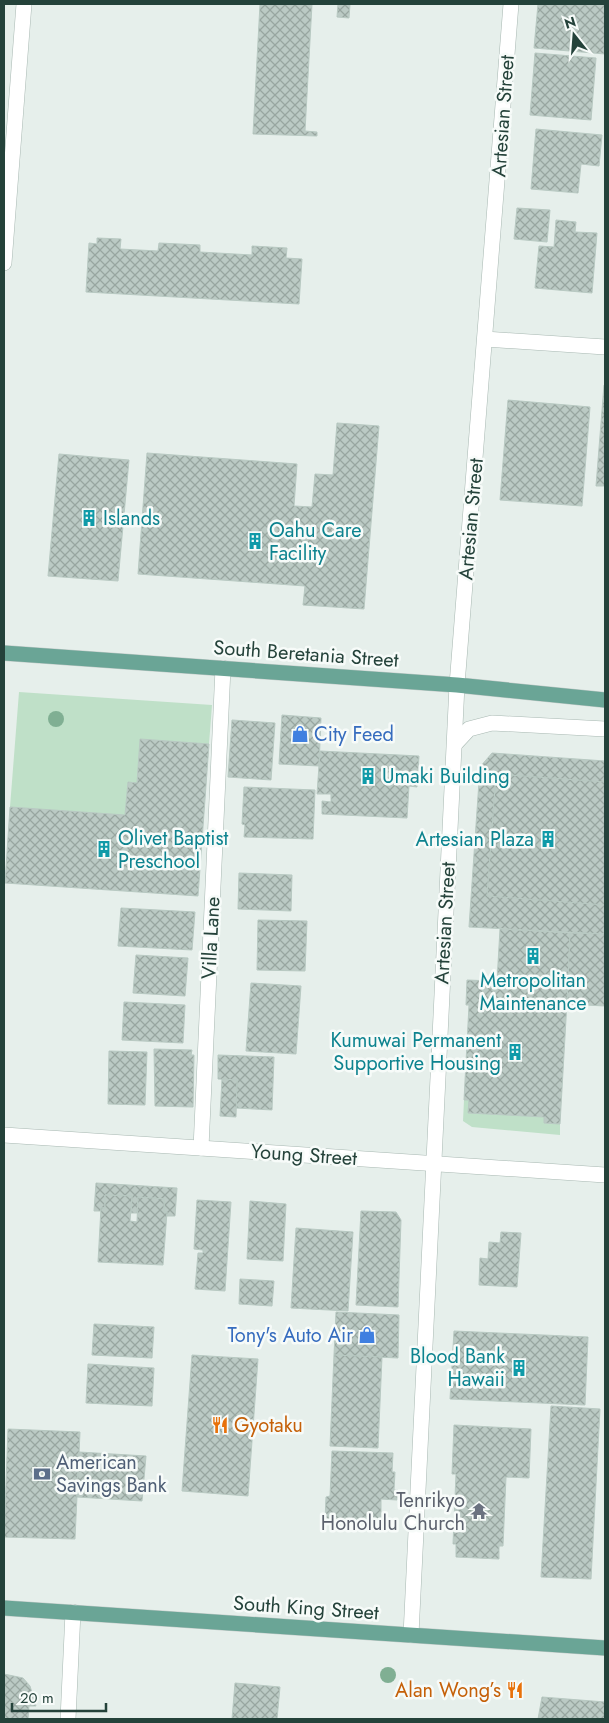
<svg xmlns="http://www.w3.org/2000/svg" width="609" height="1723" font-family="Jost,sans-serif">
<defs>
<pattern id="building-cross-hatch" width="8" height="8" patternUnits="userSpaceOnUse" patternTransform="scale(1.25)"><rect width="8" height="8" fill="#bbcac4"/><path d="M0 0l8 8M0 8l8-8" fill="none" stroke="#98a6a0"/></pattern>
</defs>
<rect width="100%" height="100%" fill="#e6efeb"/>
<g fill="#bfe0c8">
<polygon points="19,692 212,705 209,744 140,739 137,783 128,783 125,815 10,807"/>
<polygon points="464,1100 469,1100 469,1113 544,1117 544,1123 560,1124 560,1135 472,1127 463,1121"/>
</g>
<g fill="url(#building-cross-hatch)" stroke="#b8c9c2">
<polygon points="260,4 312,4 305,131 317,132 317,136 253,134"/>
<polygon points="338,4 350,4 349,18 337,17"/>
<polygon points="538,4 605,4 605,54 534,48"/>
<polygon points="535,53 596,58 591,120 530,115"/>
<polygon points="536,129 602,135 599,166 581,164 578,193 531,189"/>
<polygon points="517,208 550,210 547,242 514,239"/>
<polygon points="556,220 576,222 575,232 597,233 592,293 535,288 539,246 554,247"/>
<polygon points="97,238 121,239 120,249 158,251 159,243 200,245 200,252 252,255 252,246 287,248 286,258 302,259 299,304 86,292 89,243 97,244"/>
<polygon points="604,385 605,385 605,486 596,486"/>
<polygon points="508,400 590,407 582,506 500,500"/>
<polygon points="337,423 379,426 364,609 303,605 305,586 138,574 147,453 297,464 294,506 312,507 315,474 333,475"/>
<polygon points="59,454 129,460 118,581 48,576"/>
<polygon points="282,715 321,718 319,766 279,764"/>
<polygon points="232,720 275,723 271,780 228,777"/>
<polygon points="140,739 209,744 198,896 5,883 10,807 125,815 128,782 137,783"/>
<polygon points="320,751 419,756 417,787 409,786 407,818 322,814 322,801 331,802 331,794 317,794"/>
<polygon points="492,753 605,761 605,934 469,927 480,767"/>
<polygon points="496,774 605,782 605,905 487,896"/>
<polygon points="244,787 315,790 313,839 244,837 245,825 242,824"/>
<polygon points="239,873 292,875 291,911 238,909"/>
<polygon points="121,908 195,912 192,950 118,946"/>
<polygon points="258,920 307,921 305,971 257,970"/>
<polygon points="500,929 570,933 568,984 497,981"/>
<polygon points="570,933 605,934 605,1006 567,1004"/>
<polygon points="136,955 188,958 185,996 133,993"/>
<polygon points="467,980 568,984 560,1124 544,1123 544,1117 468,1113 469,1100 464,1100 469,1005 466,1005"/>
<polygon points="251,983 301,986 296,1054 246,1051"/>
<polygon points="124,1002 185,1005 183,1043 122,1040"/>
<polygon points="154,1049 192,1050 191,1055 194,1055 193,1107 155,1106"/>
<polygon points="109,1051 147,1052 145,1105 108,1104"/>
<polygon points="218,1055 274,1057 272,1110 236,1108 237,1080 218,1079"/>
<polygon points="222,1079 237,1080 236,1117 220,1116"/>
<polygon points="96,1183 177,1188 175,1216 166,1216 167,1212 164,1212 164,1199 138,1197 137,1213 131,1213 132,1196 105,1195 105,1208 101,1208 101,1211 94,1211"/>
<polygon points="105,1195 132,1196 130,1221 137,1222 138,1197 164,1199 164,1212 167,1212 163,1265 98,1262 101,1208 105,1208"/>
<polygon points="197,1200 231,1202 225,1291 195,1289 198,1253 203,1253 203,1250 194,1249"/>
<polygon points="250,1201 286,1204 283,1261 247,1259"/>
<polygon points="361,1211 396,1212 401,1220 398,1307 356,1305"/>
<polygon points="296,1228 353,1232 348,1311 291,1308"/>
<polygon points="501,1232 521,1233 517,1287 479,1285 480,1258 488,1259 489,1242 500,1243"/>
<polygon points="240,1279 274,1281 272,1306 239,1304"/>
<polygon points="336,1312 399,1315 398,1358 334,1355"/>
<polygon points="94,1324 154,1327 152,1358 92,1355"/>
<polygon points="454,1331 588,1337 585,1405 450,1399"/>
<polygon points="192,1355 258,1359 248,1496 182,1491"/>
<polygon points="334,1355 382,1357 378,1448 330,1446"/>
<polygon points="88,1364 154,1368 152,1406 86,1403"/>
<polygon points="551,1406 600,1409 591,1579 541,1577"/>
<polygon points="454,1425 531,1429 529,1478 506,1477 503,1546 499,1546 499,1559 456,1557 456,1544 453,1544 456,1474 452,1474"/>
<polygon points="8,1429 80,1432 75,1539 4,1537"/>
<polygon points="332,1451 393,1453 392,1472 395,1472 394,1490 398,1490 397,1500 381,1499 381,1521 325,1520 326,1497 330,1496"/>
<polygon points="79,1452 146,1456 142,1501 77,1497"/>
<polygon points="4,1674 23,1678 30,1686 36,1706 29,1706 28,1719 4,1719"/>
<polygon points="235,1683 280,1687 277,1719 232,1719"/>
<polygon points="542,1697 605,1702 605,1719 538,1719"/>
</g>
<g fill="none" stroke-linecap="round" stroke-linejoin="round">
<g stroke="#a8b8b2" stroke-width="16">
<g id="service">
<polyline points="455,744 469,729 492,723 605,729"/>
<polyline points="411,1635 457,685 511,4"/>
</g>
</g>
<g stroke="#a8b8b2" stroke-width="16">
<g id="minor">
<polyline points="4,263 24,4"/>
<polyline points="485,339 605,347"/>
<polyline points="4,1135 605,1175"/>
<polyline points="201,1148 223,668"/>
<polyline points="68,1719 73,1612"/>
</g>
</g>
<g stroke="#c2cac8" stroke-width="16">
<g id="primary">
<polyline points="4,653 457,685 605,700"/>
<polyline points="4,1608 605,1648"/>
</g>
</g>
<use href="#service" stroke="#fff" stroke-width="15"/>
<use href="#minor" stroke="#fff" stroke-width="15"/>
<use href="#primary" stroke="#6aa596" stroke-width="15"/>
</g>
<g fill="#80af93">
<circle cx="56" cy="719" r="8"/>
<circle cx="388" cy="1675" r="8"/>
</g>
<defs>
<g id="building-bare" transform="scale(1.35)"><path d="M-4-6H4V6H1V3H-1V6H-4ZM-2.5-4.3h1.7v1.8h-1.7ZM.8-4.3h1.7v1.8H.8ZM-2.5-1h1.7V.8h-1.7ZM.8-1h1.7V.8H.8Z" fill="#0f9aa8" stroke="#f7fbf9" stroke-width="2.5" paint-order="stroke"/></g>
<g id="shop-bare" transform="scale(1.35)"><path d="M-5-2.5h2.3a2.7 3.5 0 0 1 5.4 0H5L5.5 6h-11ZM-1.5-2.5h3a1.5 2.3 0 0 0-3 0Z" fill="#3f7fe0" stroke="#f7fbf9" stroke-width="2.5" paint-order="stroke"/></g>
<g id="restaurant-bare" transform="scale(1.35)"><path d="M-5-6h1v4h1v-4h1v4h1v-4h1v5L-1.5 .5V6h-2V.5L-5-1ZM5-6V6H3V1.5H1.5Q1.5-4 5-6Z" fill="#e8710a" stroke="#f7fbf9" stroke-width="2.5" paint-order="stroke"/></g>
<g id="bank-bare" transform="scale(1.35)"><path d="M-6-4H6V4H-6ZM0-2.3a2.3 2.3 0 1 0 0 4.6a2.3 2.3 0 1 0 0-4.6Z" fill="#5c6f8a" stroke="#f7fbf9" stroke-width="2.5" paint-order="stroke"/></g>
<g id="temple-bare" transform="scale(1.35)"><path d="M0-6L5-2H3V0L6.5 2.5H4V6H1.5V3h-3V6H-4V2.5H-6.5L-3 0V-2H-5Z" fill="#6b7280" stroke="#f7fbf9" stroke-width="2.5" paint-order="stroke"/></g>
</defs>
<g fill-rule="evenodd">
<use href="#building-bare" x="89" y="518"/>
<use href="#building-bare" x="255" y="541"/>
<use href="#shop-bare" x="300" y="734"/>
<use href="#building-bare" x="368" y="776"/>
<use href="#building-bare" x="548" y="839"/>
<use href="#building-bare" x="104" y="849"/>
<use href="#building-bare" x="533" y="956"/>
<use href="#building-bare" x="515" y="1052"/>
<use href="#shop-bare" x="367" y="1335"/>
<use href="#building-bare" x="519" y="1368"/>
<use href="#restaurant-bare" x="220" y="1425"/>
<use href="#bank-bare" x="42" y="1474"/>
<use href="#temple-bare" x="479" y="1511"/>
<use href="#restaurant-bare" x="515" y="1690"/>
</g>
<g text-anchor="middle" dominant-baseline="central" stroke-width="5" stroke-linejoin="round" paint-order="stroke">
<g font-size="20" fill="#24423a" stroke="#f7fbf9">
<text transform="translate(503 116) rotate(-86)">Artesian Street</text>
<text transform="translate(471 519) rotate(-85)">Artesian Street</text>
<text transform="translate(306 654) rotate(4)">South Beretania Street</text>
<text transform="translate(445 923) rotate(-87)">Artesian Street</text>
<text transform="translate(211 938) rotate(-87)">Villa Lane</text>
<text transform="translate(304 1155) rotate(4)">Young Street</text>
<text transform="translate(306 1608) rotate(4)">South King Street</text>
</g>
<g font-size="20" fill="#0d838f" stroke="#f7fbf9" text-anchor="start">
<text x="103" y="518">Islands</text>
<text x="269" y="530">Oahu Care<tspan x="269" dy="23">Facility</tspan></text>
<text x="382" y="776">Umaki Building</text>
<text x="118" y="838">Olivet Baptist<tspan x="118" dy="23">Preschool</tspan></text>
<text x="534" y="839" text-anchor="end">Artesian Plaza</text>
<text x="533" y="980" text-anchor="middle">Metropolitan<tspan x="533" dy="23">Maintenance</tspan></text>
<text x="501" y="1040" text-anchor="end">Kumuwai Permanent<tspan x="501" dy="23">Supportive Housing</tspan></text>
<text x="505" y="1356" text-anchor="end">Blood Bank<tspan x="505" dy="23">Hawaii</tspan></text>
</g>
<g font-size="20" fill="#366cbe" stroke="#f7fbf9" text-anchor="start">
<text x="314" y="734">City Feed</text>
<text x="353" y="1335" text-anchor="end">Tony's Auto Air</text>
</g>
<g font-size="20" fill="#c56008" stroke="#f7fbf9" text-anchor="start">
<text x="234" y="1425">Gyotaku</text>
<text x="501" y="1690" text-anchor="end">Alan Wong’s</text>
</g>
<g font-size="20" fill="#4e5e75" stroke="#f7fbf9" text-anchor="start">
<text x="56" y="1462">American<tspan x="56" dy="23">Savings Bank</tspan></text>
</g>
<g font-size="20" fill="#5b616d" stroke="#f7fbf9" text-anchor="end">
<text x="465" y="1500">Tenrikyo<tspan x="465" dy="23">Honolulu Church</tspan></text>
</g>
</g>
<rect width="609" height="1723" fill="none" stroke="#24423a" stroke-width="10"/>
<g transform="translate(574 35) rotate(343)" stroke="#f7fbf9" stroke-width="4" paint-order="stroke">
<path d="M0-4L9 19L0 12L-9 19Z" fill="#24423a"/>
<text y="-8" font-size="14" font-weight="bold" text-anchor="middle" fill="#24423a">N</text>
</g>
<path d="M12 1703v8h94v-8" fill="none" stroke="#24423a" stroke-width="2.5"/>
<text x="20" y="1703" font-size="15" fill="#24423a" stroke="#f7fbf9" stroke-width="4" paint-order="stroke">20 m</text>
</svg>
